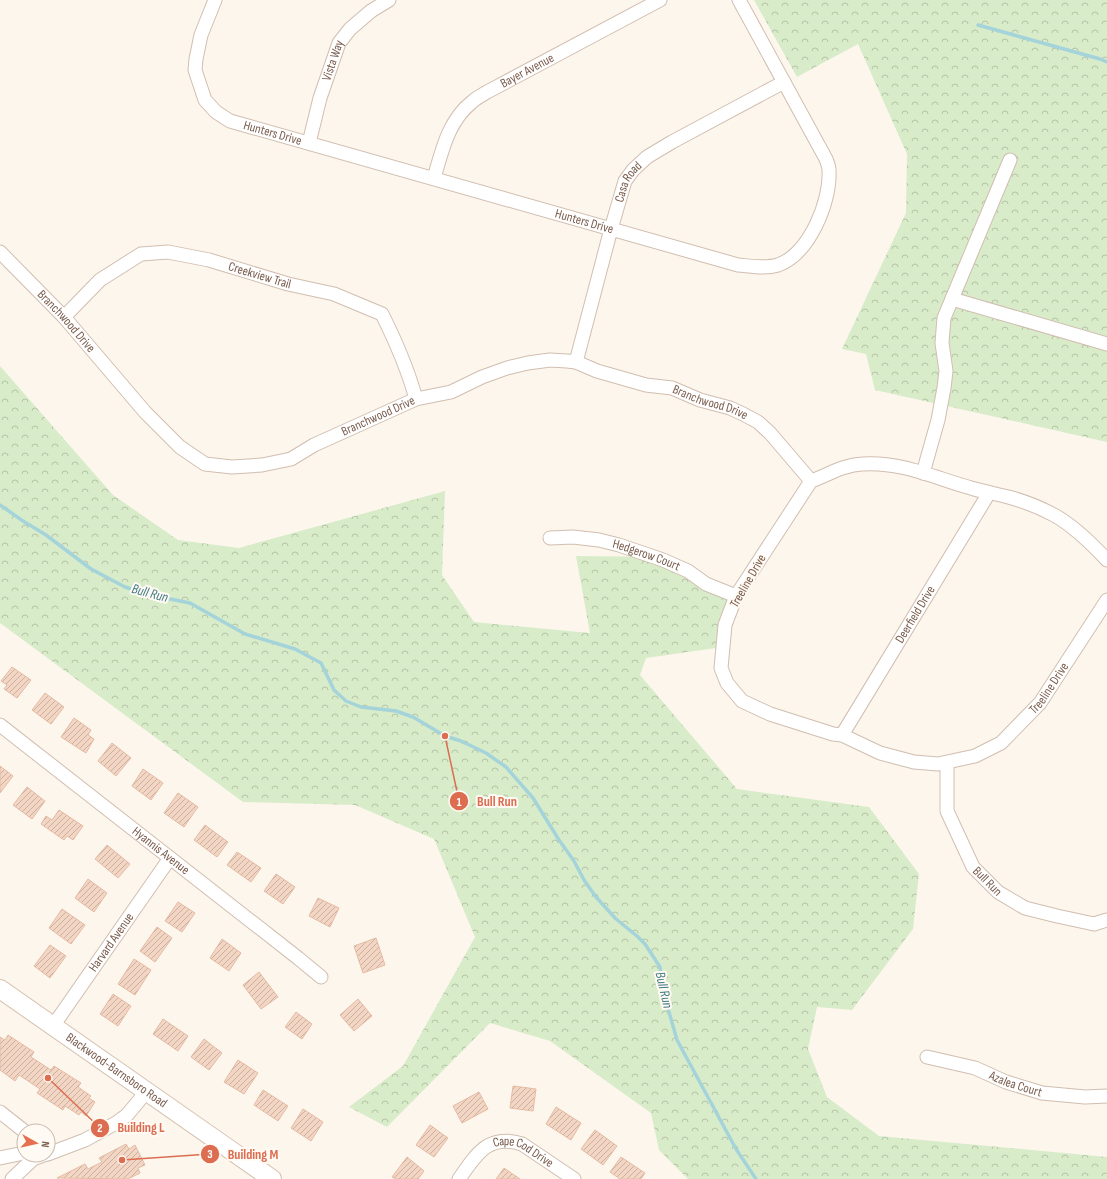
<svg xmlns="http://www.w3.org/2000/svg" width="1107" height="1179" font-family="'Sofia Sans Condensed',sans-serif">
<defs>
<pattern id="forest-crowns" width="20" height="18" patternUnits="userSpaceOnUse"><rect width="20" height="18" fill="#d8ecc9"/><path d="M2 6a3 3 0 1 1 6 0M12 15a3 3 0 1 1 6 0" fill="none" stroke="#b4c2a5"/></pattern>
<pattern id="building-hatch" width="6" height="6" patternUnits="userSpaceOnUse"><rect width="6" height="6" fill="#f3d5c3"/><path d="M-1 1l2-2M0 6l6-6M5 7l2-2" fill="none" stroke="#cab0a1"/></pattern>
</defs>
<rect width="100%" height="100%" fill="#fdf6ec"/>
<g fill="url(#forest-crowns)">
<polygon points="754,0 1107,0 1107,442 875,390 866,354 842,349 906,213 907,154 858,44 797,77"/>
<polygon points="0,366 113,495 178,540 239,548 445,491 442,575 474,622 590,633 576,556 663,557 732,596 716,648 646,658 640,675 737,789 869,807 919,874 913,929 852,1010 817,1007 808,1049 827,1097 879,1136 1107,1157 1107,1179 688,1179 659,1150 651,1113 550,1041 490,1023 387,1127 349,1107 403,1066 475,937 434,839 355,805 243,802 0,623"/>
</g>
<g fill="none" stroke-linecap="round" stroke-linejoin="round">
<g stroke="#a5d3da" stroke-width="3.5">
<polyline points="978,25 1100,59 1107,62"/>
<polyline points="0,505 23,521 46,535 91,569 125,587 150,595 190,603 245,634 295,649 321,663 334,690 346,701 361,707 396,711 413,717 445,736 461,741 486,753 506,767 533,798 559,840 574,861 584,880 596,897 616,919 637,936 645,944 660,967 663,991 677,1040 736,1149 756,1179"/>
</g>
</g>
<g fill="url(#building-hatch)" stroke="#e6bba3">
<polygon points="12,667 31,680 17,698 4,689 7,685 1,681"/>
<polygon points="45,693 64,707 51,724 32,710"/>
<polygon points="74,718 91,730 88,735 94,739 86,753 61,737"/>
<polygon points="112,743 131,758 116,776 98,761"/>
<polygon points="0,766 13,776 0,793"/>
<polygon points="143,769 163,783 151,800 132,786"/>
<polygon points="27,787 45,801 32,819 13,805"/>
<polygon points="178,793 198,807 184,827 164,813"/>
<polygon points="59,810 83,826 73,840 67,836 64,840 41,824 46,816 52,820"/>
<polygon points="205,825 228,842 217,857 194,840"/>
<polygon points="107,845 130,864 118,878 95,859"/>
<polygon points="237,852 261,868 251,882 227,865"/>
<polygon points="276,874 295,887 283,904 264,891"/>
<polygon points="88,879 107,893 94,912 75,898"/>
<polygon points="318,898 339,908 330,927 309,916"/>
<polygon points="178,902 195,913 182,932 165,921"/>
<polygon points="62,909 85,925 71,944 49,928"/>
<polygon points="157,927 172,938 155,962 140,951"/>
<polygon points="376,938 385,965 363,973 354,946"/>
<polygon points="222,939 241,953 229,971 210,958"/>
<polygon points="50,945 66,956 50,978 34,966"/>
<polygon points="134,959 151,970 135,995 118,984"/>
<polygon points="259,972 278,997 261,1009 243,985"/>
<polygon points="113,994 131,1006 118,1026 100,1014"/>
<polygon points="358,999 372,1016 354,1031 340,1015"/>
<polygon points="296,1012 312,1024 302,1039 285,1027"/>
<polygon points="163,1019 188,1036 178,1051 153,1034"/>
<polygon points="8,1035 34,1052 31,1057 51,1070 54,1066 81,1083 78,1087 91,1096 89,1098 95,1102 86,1116 81,1112 79,1115 65,1106 63,1110 37,1093 40,1089 19,1075 15,1081 0,1070 0,1037 5,1040"/>
<polygon points="204,1039 222,1053 209,1070 191,1057"/>
<polygon points="238,1060 258,1073 244,1094 224,1082"/>
<polygon points="513,1086 536,1089 533,1111 510,1108"/>
<polygon points="263,1090 288,1106 278,1121 254,1105"/>
<polygon points="479,1092 488,1109 462,1123 453,1106"/>
<polygon points="556,1107 581,1123 571,1140 546,1124"/>
<polygon points="303,1109 323,1122 311,1141 291,1128"/>
<polygon points="430,1125 448,1138 434,1157 416,1145"/>
<polygon points="595,1130 617,1146 603,1165 581,1149"/>
<polygon points="126,1144 129,1149 135,1145 145,1165 138,1168 140,1173 128,1179 57,1178 85,1164 88,1169 102,1162 99,1158"/>
<polygon points="407,1157 424,1171 418,1179 396,1179 392,1177"/>
<polygon points="621,1157 645,1173 641,1179 620,1179 610,1172"/>
<polygon points="504,1168 520,1179 496,1179"/>
</g>
<g fill="none" stroke-linecap="round" stroke-linejoin="round">
<g stroke="#d1beb0" stroke-width="15">
<g id="minor">
<path id="s1" d="M 215,0 L 201,35 L 196,59 L 195,70 L 205,100 L 216,112 L 230,121 L 738,265 C 751,266 765,269 778,265 C 809,254 831,202 829,170 C 829,166 827,162 826,159 L 739,0"/>
<path id="s2" d="M 309,143 L 320,98 L 339,43 L 350,29 L 371,11 L 389,0"/>
<path id="s3" d="M 434,178 C 442,151 448,121 472,102 C 476,98 482,95 487,92 L 660,0"/>
<path id="s4" d="M 0,252 L 64,317 L 145,412 L 180,447 L 205,464 L 232,467 L 262,465 L 291,459 L 314,445 L 416,399 L 451,392 L 482,377 L 507,368 L 528,363 L 550,360 L 567,361 L 576,362 L 597,371 L 646,385 L 672,388 L 700,400 L 730,408 L 743,414 L 758,422 L 770,433 L 811,481"/>
<polyline points="952,299 1107,344"/>
<path id="s5" d="M 64,317 L 100,280 L 141,254 L 168,252 L 209,260 L 288,284 L 334,294 L 382,314 C 396,342 408,370 416,399"/>
<path id="s6" d="M 576,362 L 611,229 L 625,181 L 633,170 L 647,157 L 672,142 L 784,82"/>
<polyline points="923,473 938,420 944,388 946,371 942,343 944,318 1010,160"/>
<path id="s7" d="M 550,538 L 573,537 L 599,540 L 619,545 L 663,560 L 688,571 L 706,584 L 736,596"/>
<path id="s8" d="M 1107,560 C 1092,544 1074,526 1054,515 C 1041,508 1026,502 1012,498 C 998,494 984,492 971,488 C 935,478 900,461 862,464 C 843,465 828,475 811,481 L 736,596 L 725,625 L 721,668 L 727,683 L 742,701 L 770,714 L 833,734 L 842,735 L 880,753 L 914,762 L 938,764 L 975,756 L 1001,743 L 1040,703 L 1107,600"/>
<path id="s9" d="M 0,725 L 298,958 L 321,977"/>
<path id="s10" d="M 842,735 L 989,493"/>
<path id="s11" d="M 947,763 L 947,811 L 973,867 L 998,892 L 1025,908 L 1057,916 L 1094,924 L 1107,920"/>
<path id="s12" d="M 53,1026 L 170,858"/>
<path id="s13" d="M 927,1057 L 975,1068 L 1006,1082 L 1042,1093 L 1085,1097 L 1107,1096"/>
<polyline points="0,1112 24,1131"/>
<polyline points="48,1154 85,1140 116,1123 127,1115 147,1091"/>
<polyline points="0,1158 24,1153"/>
<polyline points="12,1179 33,1159 44,1155"/>
<path id="s14" d="M 459,1179 C 476,1155 488,1133 522,1144 L 574,1179"/>
</g>
</g>
<g stroke="#d6c0b0" stroke-width="20">
<g id="secondary">
<path id="s15" d="M 0,989 L 272,1179"/>
</g>
</g>
<use href="#minor" stroke="#fff" stroke-width="13"/>
<use href="#secondary" stroke="#fff" stroke-width="18"/>
</g>
<g text-anchor="middle" dominant-baseline="central" stroke-width="4" stroke-linejoin="round" paint-order="stroke">
<g font-size="13" fill="#7a5c4d" stroke="#fffaf3">
<text stroke="none"><textPath href="#s2" startOffset="86">Vista Way</textPath></text>
<text stroke="none"><textPath href="#s3" startOffset="150">Bayer Avenue</textPath></text>
<text stroke="none"><textPath href="#s1" startOffset="182">Hunters Drive</textPath></text>
<text stroke="none"><textPath href="#s6" startOffset="188">Casa Road</textPath></text>
<text stroke="none"><textPath href="#s1" startOffset="506">Hunters Drive</textPath></text>
<text stroke="none"><textPath href="#s5" startOffset="222">Creekview Trail</textPath></text>
<text stroke="none"><textPath href="#s4" startOffset="96">Branchwood Drive</textPath></text>
<text stroke="none"><textPath href="#s4" startOffset="829">Branchwood Drive</textPath></text>
<text stroke="none"><textPath href="#s4" startOffset="480">Branchwood Drive</textPath></text>
<text stroke="none"><textPath href="#s7" startOffset="99">Hedgerow Court</textPath></text>
<text transform="translate(748 581) rotate(-60)">Treeline Drive</text>
<text stroke="none"><textPath href="#s10" startOffset="141">Deerfield Drive</textPath></text>
<text stroke="none"><textPath href="#s8" startOffset="922">Treeline Drive</textPath></text>
<text stroke="none"><textPath href="#s9" startOffset="204">Hyannis Avenue</textPath></text>
<text stroke="none"><textPath href="#s11" startOffset="130">Bull Run</textPath></text>
<text stroke="none"><textPath href="#s12" startOffset="102">Harvard Avenue</textPath></text>
<text stroke="none"><textPath href="#s15" startOffset="142">Blackwood-Barnsboro Road</textPath></text>
<text stroke="none"><textPath href="#s13" startOffset="93">Azalea Court</textPath></text>
<text stroke="none"><textPath href="#s14" startOffset="83">Cape Cod Drive</textPath></text>
</g>
<g font-size="14" font-style="italic" fill="#437c86" stroke="#fffaf3">
<text transform="translate(150 593) rotate(15)">Bull Run</text>
<text transform="translate(664 990) rotate(77)">Bull Run</text>
</g>
</g>
<path fill="none" stroke="#dc6d51" stroke-width="1.5" d="M445 736L459 801M48 1078L100 1128M122 1160L210 1154"/>
<g fill="#dc6d51" stroke="#fffaf3" stroke-width="1.5">
<circle cx="445" cy="736" r="4"/>
<circle cx="48" cy="1078" r="4"/>
<circle cx="122" cy="1160" r="4"/>
<circle cx="459" cy="801" r="10"/>
<circle cx="100" cy="1128" r="10"/>
<circle cx="210" cy="1154" r="10"/>
</g>
<g font-size="12" text-anchor="middle" font-weight="bold" fill="#fff">
<text x="459" y="806">1</text>
<text x="100" y="1132">2</text>
<text x="210" y="1158">3</text>
</g>
<g font-size="14" text-anchor="middle" font-weight="bold" fill="#dc6d51" stroke="#fffaf3" stroke-width="4" stroke-linejoin="round" paint-order="stroke">
<text x="497" y="806">Bull Run</text>
<text x="141" y="1132">Building L</text>
<text x="253" y="1159">Building M</text>
</g>
<g transform="translate(36 1143) rotate(98)"><circle r="19" fill="#fffaf3" stroke="#cabbb1"/>
<path d="M0-3L7 15L0 10L-7 15Z" fill="#e76f51"/>
<text y="-6" font-size="11" font-weight="bold" text-anchor="middle" fill="#7a5c4d">N</text>
</g>
</svg>
